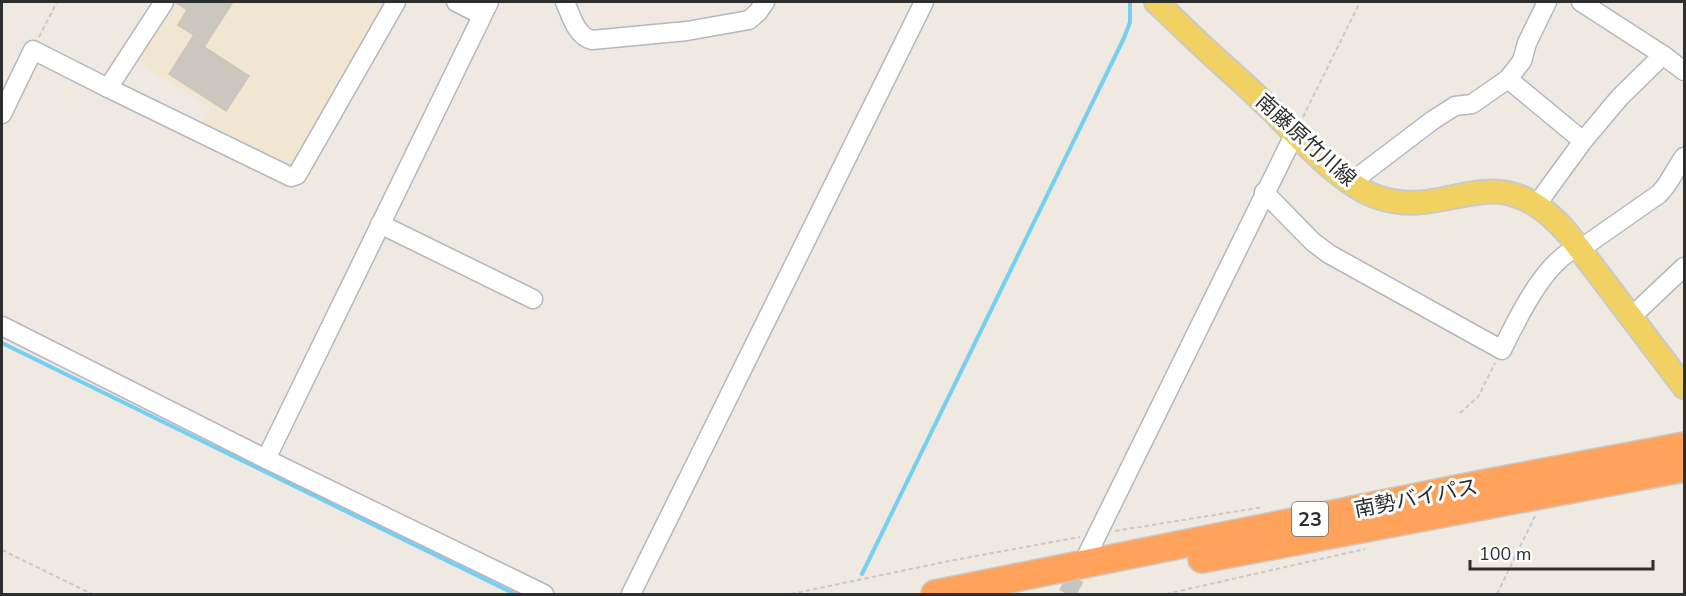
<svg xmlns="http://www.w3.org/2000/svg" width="1686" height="596" font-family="'Nunito Sans','Noto Sans JP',sans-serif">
<rect width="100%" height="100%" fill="#efe9e1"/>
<polygon fill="#f0e6d1" points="169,2 390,2 296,171 200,128 211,108 132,59"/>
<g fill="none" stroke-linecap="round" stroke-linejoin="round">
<g stroke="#75cff0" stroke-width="4">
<polyline points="2,343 515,594"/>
<polyline points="862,574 1124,38 1130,22 1130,2"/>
</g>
</g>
<polygon fill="#cbc7bf" stroke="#cbc5ba" stroke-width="1.5" points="175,2 233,2 204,47 249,76 226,111 169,74 194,35 178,25 187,10"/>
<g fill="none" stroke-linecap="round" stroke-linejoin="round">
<polyline stroke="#c8c4bd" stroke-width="18" stroke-dasharray="18 9" stroke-linecap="butt" points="1067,594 1085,559"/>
<g stroke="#b4b7c1" stroke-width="21">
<g id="minor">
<polyline points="456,2 482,15"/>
<path d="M 565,2 C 571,15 576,36 592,40 L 687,31 L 749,20 L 758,12 L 765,2"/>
<polyline points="1581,2 1663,55"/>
<polyline points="1508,79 1583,141"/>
<polyline points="108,88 291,177 297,175 396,2"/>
<polyline points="2,114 33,50 108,88 164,2"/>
<polyline points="1350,183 1433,120 1455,106 1472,104 1508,79 1522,61 1527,43 1547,2"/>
<path d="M 1264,192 L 1313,242 L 1329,254 L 1502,350 C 1517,319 1549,251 1586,245 L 1659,194 C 1670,183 1675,169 1684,157"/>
<polyline points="1537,204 1583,141 1620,97 1663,55 1684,71"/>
<polyline points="380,224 533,299"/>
<polyline points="1631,317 1684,267"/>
<polyline points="2,326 266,459 544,594"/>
<polyline points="266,459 489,2"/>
<polyline points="1088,553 1295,133"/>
<polyline points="631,594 924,2"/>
</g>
</g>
<g stroke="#c9c9c9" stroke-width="26">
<path id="major" d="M 1156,2 C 1175,19 1193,38 1212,55 C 1227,69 1244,83 1259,98 C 1290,127 1337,183 1377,197 C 1419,211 1443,196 1484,192 C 1519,188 1548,210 1569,235 L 1684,387"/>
</g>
<g stroke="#c9c9c9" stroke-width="30">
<g id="highway">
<polyline points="1202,559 1684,468"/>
<polyline points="935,594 1487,483 1684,446"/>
</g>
</g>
<g stroke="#c9c9c9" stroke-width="2" stroke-dasharray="4.5 3" stroke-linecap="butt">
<polyline points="39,37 57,2"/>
<polyline points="1303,117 1360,2"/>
<polyline points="1460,413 1478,397 1495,363"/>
<polyline points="1115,531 1263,507"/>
<polyline points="2,550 92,594"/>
<polyline points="791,594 949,561 1080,537"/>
<polyline points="1166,594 1365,549"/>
<polyline points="1497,594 1535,516"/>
</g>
<use href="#minor" stroke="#fff" stroke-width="18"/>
<use href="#major" stroke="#f2d163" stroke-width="22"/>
<use href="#highway" stroke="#ffa35c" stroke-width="27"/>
</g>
<g text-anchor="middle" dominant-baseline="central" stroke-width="6" stroke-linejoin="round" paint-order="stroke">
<rect fill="#fff" stroke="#6d6d6d" stroke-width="1.5" x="1292" y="502" width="36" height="34" rx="4.5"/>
<g font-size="20" font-weight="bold" fill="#2e2e2e">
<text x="1310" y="519">23</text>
</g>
<g font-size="21" fill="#2e2e2e" stroke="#fff">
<text transform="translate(1306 140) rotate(42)">南藤原竹川線</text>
<text transform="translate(1416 498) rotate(-11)">南勢バイパス</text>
</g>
</g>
<rect width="1686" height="596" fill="none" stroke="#2e2e2e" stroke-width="6"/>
<path d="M1470 560v9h183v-9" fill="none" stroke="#2e2e2e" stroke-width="3"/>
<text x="1479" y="560" font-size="18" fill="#2e2e2e" stroke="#ffffff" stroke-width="4.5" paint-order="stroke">100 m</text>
</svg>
